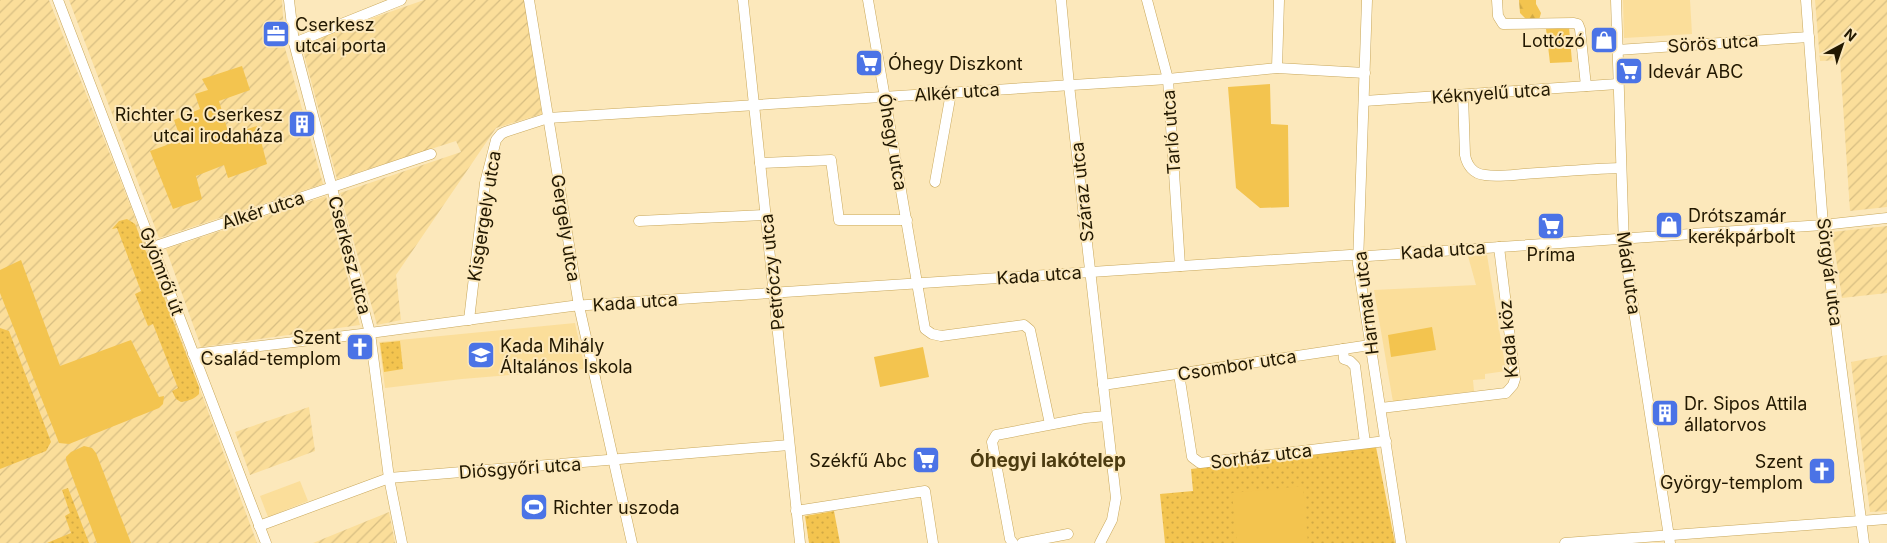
<svg xmlns="http://www.w3.org/2000/svg" width="1887" height="543" font-family="Inter,sans-serif">
<defs>
<pattern id="industrial-furrows" width="10" height="10" patternUnits="userSpaceOnUse" patternTransform="scale(1.25)"><rect width="10" height="10" fill="#fbde9a"/><path d="M-1 1l2-2M0 10L10 0M9 11l2-2" fill="none" stroke="#d7be83"/></pattern>
<pattern id="grass-dots" width="8" height="8" patternUnits="userSpaceOnUse" patternTransform="scale(1.25)"><rect width="8" height="8" fill="#f3c44f"/><path d="M2 2h.1M6 6h.1" fill="none" stroke="#d0a843" stroke-width="1.8" stroke-linecap="round"/></pattern>
<pattern id="forest-firs" width="22" height="20" patternUnits="userSpaceOnUse" patternTransform="scale(1.25)"><rect width="22" height="20" fill="#f3c44f"/><path d="M5 1l3.5 6h-7zM16 11l3.5 6h-7z" fill="#d0a843"/></pattern>
</defs>
<rect width="100%" height="100%" fill="#fce8bb"/>
<g fill="#fbde9a">
<polygon points="1623,0 1690,0 1692,34 1624,38"/>
<polygon points="1487,255 1506,371 1485,374 1485,379 1473,380 1474,391 1393,402 1374,290 1476,285 1468,256"/>
<polygon points="575,323 585,369 462,379 385,388 379,342"/>
<polygon points="300,481 308,501 268,517 260,496"/>
</g>
<g fill="url(#industrial-furrows)">
<polygon points="0,0 49,0 153,263 257,543 0,543"/>
<polygon points="69,0 282,0 285,48 323,184 159,238"/>
<polygon points="424,0 524,0 542,114 496,128 396,275 401,320 377,325 340,193 461,152 456,141 337,179 301,43"/>
<polygon points="1815,0 1887,0 1887,207 1850,211 1840,60 1820,61"/>
<polygon points="326,196 360,325 201,347 166,249"/>
<polygon points="1887,226 1887,293 1842,298 1832,232"/>
<polygon points="1887,355 1887,511 1870,512 1851,362"/>
<polygon points="309,407 315,451 250,475 235,432"/>
<polygon points="389,512 395,543 313,543"/>
</g>
<g fill="url(#grass-dots)">
<path d="M 127,219 L 135,224 L 199,387 L 199,394 C 194,399 189,401 181,402 L 176,399 L 172,391 L 178,388 L 153,324 L 148,326 L 135,294 L 141,291 L 117,228 L 112,229 L 119,221 Z"/>
<polygon points="0,328 9,331 51,442 46,451 0,469"/>
<polygon points="400,341 403,369 384,372 380,343"/>
<polygon points="1376,447 1395,543 1165,543 1160,494 1193,491 1191,469"/>
<polygon points="68,488 89,543 47,543 71,533 65,516 70,513 62,490"/>
<polygon points="834,511 840,543 809,543 805,516"/>
</g>
<polygon fill="url(#forest-firs)" points="1519,0 1536,0 1536,4 1541,13 1539,20 1529,22 1520,13"/>
<g fill="#f3c44f">
<polygon points="1569,27 1572,62 1550,63 1546,29"/>
<polygon points="242,66 250,90 219,101 229,135 257,126 267,164 228,178 224,165 196,176 202,199 173,209 150,151 181,140 174,120 200,109 195,94 208,90 202,79"/>
<polygon points="1270,84 1271,124 1288,125 1289,207 1260,208 1236,188 1228,87"/>
<polygon points="21,260 60,366 131,340 159,397 164,396 163,404 159,408 69,444 59,443 0,293 0,270"/>
<polygon points="1432,327 1436,350 1391,357 1388,335"/>
<polygon points="923,347 929,377 880,387 874,357"/>
<polygon points="84,446 92,448 96,453 131,543 97,543 66,460 66,457 71,452"/>
<polygon points="1303,486 1308,543 1237,543 1232,493"/>
</g>
<g fill="none" stroke-linecap="round" stroke-linejoin="round">
<g stroke="#c8a75a" stroke-width="11">
<g id="minor">
<polyline points="58,0 266,543"/>
<polyline points="289,0 294,43 370,333 389,478 402,543"/>
<polyline points="529,0 579,306 632,543"/>
<polyline points="743,0 800,543"/>
<polyline points="868,0 925,329 932,334 941,336 1024,325 1030,330 1050,424"/>
<polyline points="1061,0 1069,85 1116,498 1112,520 1100,543"/>
<polyline points="1147,0 1168,79 1180,266"/>
<polyline points="1367,0 1358,264 1401,543"/>
<polyline points="1497,0 1498,16 1503,24 1574,23 1578,24 1580,29 1586,86"/>
<polyline points="1616,0 1624,247 1670,543"/>
<polyline points="1806,0 1823,225 1864,543"/>
<polyline points="294,43 401,0"/>
<polyline points="1617,50 1809,37"/>
<polyline points="1277,68 1279,0"/>
<path d="M 1463,95 L 1465,155 C 1467,165 1473,174 1485,175 C 1497,177 1511,175 1524,174 C 1556,172 1588,169 1620,168"/>
<polyline points="1364,101 1618,84"/>
<polyline points="760,163 831,160 839,220 907,220"/>
<polyline points="935,182 951,93"/>
<polyline points="639,221 766,215"/>
<polyline points="153,247 431,154"/>
<polyline points="469,320 485,183 496,140 501,134 505,132 548,118 1168,79 1277,68 1365,73"/>
<polyline points="1343,349 1344,359 1350,361 1355,366 1365,443"/>
<polyline points="193,354 370,333 572,306 1350,255 1368,256 1823,225 1887,218"/>
<polyline points="1179,374 1192,457 1200,463 1386,441"/>
<polyline points="1103,385 1370,345"/>
<polyline points="1381,408 1506,393 1513,385 1515,379 1499,247"/>
<polyline points="796,511 925,491 933,543"/>
<polyline points="259,526 389,478 789,445"/>
<polyline points="1013,543 1010,539 992,442 996,435 1085,418 1106,416"/>
<polyline points="1022,543 1068,534"/>
<polyline points="1565,543 1887,519"/>
</g>
</g>
<use href="#minor" stroke="#fff" stroke-width="10"/>
</g>
<defs>
<g id="office-square" transform="scale(1.4375)"><rect x="-9" y="-9" width="18" height="18" rx="4" fill="#4b73e6" stroke="#fce8bb"/><path d="M-6-3h4V-5.5h4V-3h4V5H-6ZM-1-4.5V-3h2v-1.5ZM-6 0V1H6V0Z" fill="#fff"/></g>
<g id="shop-square" transform="scale(1.4375)"><rect x="-9" y="-9" width="18" height="18" rx="4" fill="#4b73e6" stroke="#fce8bb"/><path d="M-5-2.5h2.3a2.7 3.5 0 0 1 5.4 0H5L5.5 6h-11ZM-1.5-2.5h3a1.5 2.3 0 0 0-3 0Z" fill="#fff"/></g>
<g id="supermarket-square" transform="scale(1.4375)"><rect x="-9" y="-9" width="18" height="18" rx="4" fill="#4b73e6" stroke="#fce8bb"/><path d="M-6-5.5h2.5l.6 2H6L4.5 2H-2.5L-4.4-4H-6ZM-1.5 3.2a1.3 1.3 0 1 0 .1 0ZM3 3.2a1.3 1.3 0 1 0 .1 0Z" fill="#fff"/></g>
<g id="building-square" transform="scale(1.4375)"><rect x="-9" y="-9" width="18" height="18" rx="4" fill="#4b73e6" stroke="#fce8bb"/><path d="M-4-6H4V6H1V3H-1V6H-4ZM-2.5-4.3h1.7v1.8h-1.7ZM.8-4.3h1.7v1.8H.8ZM-2.5-1h1.7V.8h-1.7ZM.8-1h1.7V.8H.8Z" fill="#fff"/></g>
<g id="church-square" transform="scale(1.4375)"><rect x="-9" y="-9" width="18" height="18" rx="4" fill="#4b73e6" stroke="#fce8bb"/><path d="M-1.2-6h2.4v3.5h3.3v2.4h-3.3V6h-2.4V-.1h-3.3v-2.4h3.3Z" fill="#fff"/></g>
<g id="school-square" transform="scale(1.4375)"><rect x="-9" y="-9" width="18" height="18" rx="4" fill="#4b73e6" stroke="#fce8bb"/><path d="M0-5L7-2L0 1L-7-2ZM-4 1L0 2.5L4 1V4Q0 6-4 4Z" fill="#fff"/></g>
<g id="stadium-square" transform="scale(1.4375)"><rect x="-9" y="-9" width="18" height="18" rx="4" fill="#4b73e6" stroke="#fce8bb"/><path d="M0-5a6.5 5 0 1 0 0 10a6.5 5 0 1 0 0-10ZM-3.5-1.8h7v3.6h-7Z" fill="#fff"/></g>
</defs>
<g fill-rule="evenodd">
<use href="#office-square" x="276" y="34"/>
<use href="#shop-square" x="1604" y="40"/>
<use href="#supermarket-square" x="869" y="63"/>
<use href="#supermarket-square" x="1629" y="71"/>
<use href="#building-square" x="302" y="124"/>
<use href="#shop-square" x="1669" y="225"/>
<use href="#supermarket-square" x="1551" y="226"/>
<use href="#church-square" x="360" y="347"/>
<use href="#school-square" x="481" y="355"/>
<use href="#building-square" x="1665" y="413"/>
<use href="#supermarket-square" x="926" y="460"/>
<use href="#church-square" x="1822" y="471"/>
<use href="#stadium-square" x="534" y="507"/>
</g>
<g text-anchor="middle" dominant-baseline="central" stroke-width="4" stroke-linejoin="round" paint-order="stroke">
<g font-size="18" fill="#221801" stroke="#fce8bb" text-anchor="start">
<text x="295" y="24">Cserkesz<tspan x="295" dy="21">utcai porta</tspan></text>
<text x="1585" y="40" text-anchor="end">Lottózó</text>
<text x="888" y="63">Óhegy Diszkont</text>
<text x="1648" y="71">Idevár ABC</text>
<text x="283" y="114" text-anchor="end">Richter G. Cserkesz<tspan x="283" dy="21">utcai irodaháza</tspan></text>
<text x="1688" y="215">Drótszamár<tspan x="1688" dy="21">kerékpárbolt</tspan></text>
<text x="1551" y="254" text-anchor="middle">Príma</text>
<text x="341" y="337" text-anchor="end">Szent<tspan x="341" dy="21">Család-templom</tspan></text>
<text x="500" y="345">Kada Mihály<tspan x="500" dy="21">Általános Iskola</tspan></text>
<text x="1684" y="403">Dr. Sipos Attila<tspan x="1684" dy="21">állatorvos</tspan></text>
<text x="907" y="460" text-anchor="end">Székfű Abc</text>
<text x="1803" y="461" text-anchor="end">Szent<tspan x="1803" dy="21">György-templom</tspan></text>
<text x="553" y="507">Richter uszoda</text>
</g>
<g font-size="18" fill="#221801" stroke="#fce8bb">
<text transform="translate(1713 43) rotate(-4)">Sörös utca</text>
<text transform="translate(957 92) rotate(-4)">Alkér utca</text>
<text transform="translate(1491 93) rotate(-4)">Kéknyelű utca</text>
<text transform="translate(1171 132) rotate(-94)">Tarló utca</text>
<text transform="translate(893 142) rotate(80)">Óhegy utca</text>
<text transform="translate(1082 192) rotate(-96)">Száraz utca</text>
<text transform="translate(263 210) rotate(-18)">Alkér utca</text>
<text transform="translate(484 216) rotate(-81)">Kisgergely utca</text>
<text transform="translate(566 228) rotate(81)">Gergely utca</text>
<text transform="translate(1443 250) rotate(-4)">Kada utca</text>
<text transform="translate(350 255) rotate(75)">Cserkesz utca</text>
<text transform="translate(162 271) rotate(69)">Gyömrői út</text>
<text transform="translate(772 272) rotate(-96)">Petrőczy utca</text>
<text transform="translate(1830 272) rotate(83)">Sörgyár utca</text>
<text transform="translate(1629 273) rotate(82)">Mádi utca</text>
<text transform="translate(1039 275) rotate(-4)">Kada utca</text>
<text transform="translate(635 302) rotate(-4)">Kada utca</text>
<text transform="translate(1366 303) rotate(-97)">Harmat utca</text>
<text transform="translate(1508 339) rotate(-95)">Kada köz</text>
<text transform="translate(1237 365) rotate(-9)">Csombor utca</text>
<text transform="translate(1261 456) rotate(-7)">Sorház utca</text>
<text transform="translate(520 468) rotate(-4)">Diósgyőri utca</text>
</g>
<g font-size="19" font-weight="bold" fill="#4c3b10" stroke="#fce8bb">
<text x="1048" y="460">Óhegyi lakótelep</text>
</g>
</g>
<g transform="translate(1842 45) rotate(40)" stroke="#fce8bb" stroke-width="4" paint-order="stroke">
<path d="M0-4L9 19L0 12L-9 19Z" fill="#221801"/>
<text y="-8" font-size="14" font-weight="bold" text-anchor="middle" fill="#221801">N</text>
</g>
</svg>
